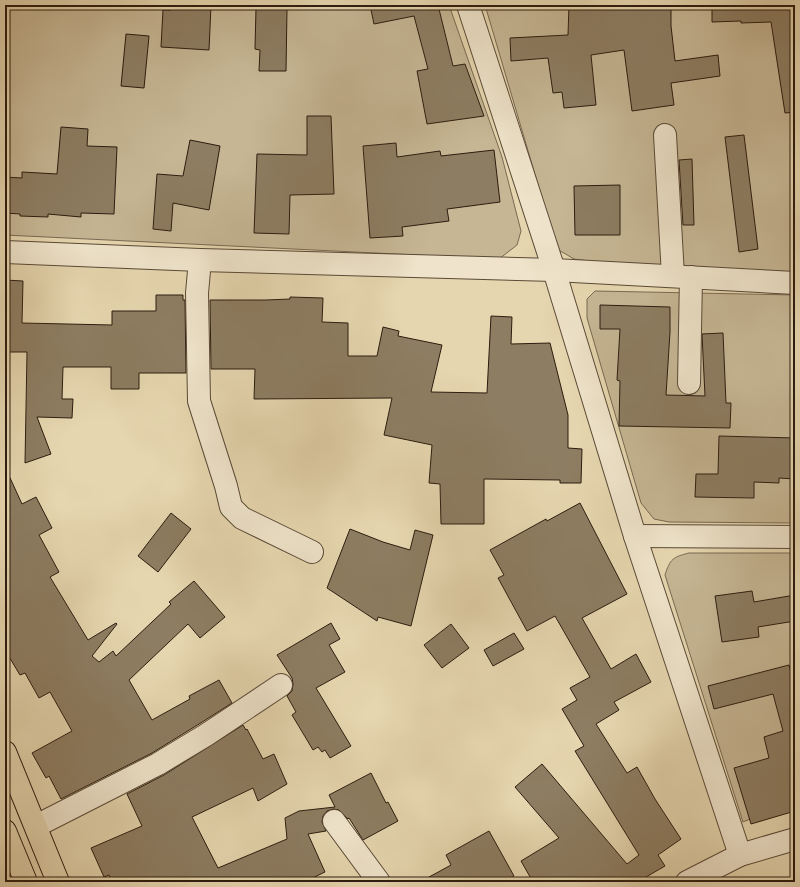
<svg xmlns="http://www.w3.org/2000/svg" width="800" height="887" font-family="Alegreya,serif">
<rect width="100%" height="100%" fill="#e6d6af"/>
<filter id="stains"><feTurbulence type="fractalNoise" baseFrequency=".005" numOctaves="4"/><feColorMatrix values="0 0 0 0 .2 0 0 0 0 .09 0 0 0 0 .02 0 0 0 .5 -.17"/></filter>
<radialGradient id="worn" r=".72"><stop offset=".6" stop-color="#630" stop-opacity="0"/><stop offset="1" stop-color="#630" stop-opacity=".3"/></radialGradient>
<g fill="#c6b694" stroke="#796952">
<polygon points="5,5 449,5 502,157 521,231 517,245 499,259 5,235"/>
<polygon points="485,5 795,5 795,272 597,262 574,259 557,249"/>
<polygon points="595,291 795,295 795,523 669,522 654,519 641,503 587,318 587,299"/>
<path d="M 689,553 L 795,553 L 795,800 L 743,822 L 665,575 C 670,559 673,557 689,553 Z"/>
</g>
<g fill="#8d7d62" stroke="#2c1c0f">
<polygon points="171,5 211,5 209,50 161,47 163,10 171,10"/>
<polygon points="370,5 438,5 453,66 465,64 484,116 427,124 417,71 428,69 414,16 374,24"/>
<polygon points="569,5 671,5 671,26 675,61 718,55 720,76 671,83 674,105 632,111 624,50 591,55 596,105 564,108 562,92 553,93 548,58 511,61 510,38 568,35"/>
<polygon points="712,5 795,5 795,112 785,113 771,22 741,23 741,21 712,22"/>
<polygon points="256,8 287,9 286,71 259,71 260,50 255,49"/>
<polygon points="126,34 149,36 144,88 121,86"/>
<polygon points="307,116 331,116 334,194 290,195 289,234 254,233 257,154 307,155"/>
<polygon points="61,127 88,129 87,146 117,147 114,214 81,213 81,217 48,214 48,217 20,216 20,214 5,213 5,177 22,178 22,172 57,174"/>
<polygon points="744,135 758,249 739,252 725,137"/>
<polygon points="190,140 220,146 209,210 173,203 171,231 153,229 157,174 183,176"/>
<polygon points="396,143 397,157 440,151 441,156 494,150 500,202 447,209 449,221 402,227 403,236 370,238 363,146"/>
<polygon points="692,159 694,225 683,225 679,160"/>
<polygon points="620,185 620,235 575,235 574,186"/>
<polygon points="5,280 23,281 22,323 112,325 112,311 156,311 156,295 183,295 183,300 185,300 186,373 139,373 139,389 111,389 111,367 63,367 62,399 73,399 72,418 37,417 51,454 25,463 27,352 5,352"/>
<polygon points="290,297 323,298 322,322 348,323 348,356 377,356 383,327 399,331 398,336 442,345 431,392 487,393 491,316 512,317 511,344 550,343 568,415 568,448 582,449 581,483 560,483 560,480 484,479 484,524 441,524 440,484 429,483 432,445 384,435 392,398 254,399 255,369 211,369 210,300 266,300 290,299"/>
<polygon points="600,305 670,307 670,332 666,395 705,396 702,334 723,333 726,403 731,403 730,428 619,426 620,381 617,380 620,329 600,329"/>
<polygon points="719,436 795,438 795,479 779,478 779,483 754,482 754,498 695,497 696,474 718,474"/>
<polygon points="5,467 22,504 36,497 52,528 39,535 59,572 50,577 88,640 116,623 117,624 92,656 99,662 113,651 116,656 171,604 169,602 194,581 225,617 200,638 188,624 129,680 152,720 190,699 189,696 219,680 232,703 199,724 152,753 61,799 49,776 46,778 32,753 72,731 50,692 39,698 25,673 20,675 5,650"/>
<polygon points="580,503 627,594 582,618 611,669 636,654 651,682 614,702 619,710 596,724 627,773 637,767 655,799 681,839 658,855 665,866 641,880 642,882 533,882 521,861 559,838 515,787 542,764 627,864 639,855 575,751 584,746 562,709 577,700 570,688 590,677 555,616 527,631 498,578 504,575 490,550 546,519 547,521"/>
<polygon points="171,513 191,529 158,572 138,556"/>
<polygon points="350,529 383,542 410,550 415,530 433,535 411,626 378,617 377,621 327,588"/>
<polygon points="752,591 754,602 795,595 795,621 758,627 759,637 722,642 715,596"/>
<polygon points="331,623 340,639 329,645 345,672 316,688 351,746 330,758 325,750 322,752 318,747 313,750 292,715 296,712 287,696 292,691 293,684 292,678 277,655"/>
<polygon points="451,624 469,648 442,668 424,645"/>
<polygon points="514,633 524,649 493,666 484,650"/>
<polygon points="789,665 795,690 795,811 751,824 734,768 769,758 764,737 783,731 773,694 714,709 708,686"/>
<polygon points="243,725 246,730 247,729 263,759 274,754 287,784 258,801 253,788 192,817 218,868 287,839 285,818 299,811 335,807 329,795 371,773 386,803 388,802 398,821 363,840 349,818 348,819 339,810 333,809 327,811 323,816 322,822 326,831 308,834 325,872 304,882 112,882 109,875 104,877 91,848 142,826 127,794 164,775"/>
<polygon points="489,831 514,876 505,882 420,882 451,865 446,855"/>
</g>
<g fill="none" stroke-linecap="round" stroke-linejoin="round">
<g stroke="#5a4a37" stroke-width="24">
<g id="minor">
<polyline points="468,5 554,270 635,536 740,855"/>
<polyline points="665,135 673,276"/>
<polyline points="5,252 200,260 554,270 795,283"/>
<polyline points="200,260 197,293 199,401 226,486 231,507 242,518 312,552"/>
<polyline points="689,383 691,277"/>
<polyline points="635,536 795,537"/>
<polyline points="334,821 379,882"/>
<polyline points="36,826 158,764 206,735 281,685"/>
<polyline points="687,882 740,855 795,839"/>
</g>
</g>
<g stroke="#2c1c0f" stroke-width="24">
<g id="highway">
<polyline points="5,752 58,882"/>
<polyline points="5,831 26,882"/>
</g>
</g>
<use href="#minor" stroke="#efe4cb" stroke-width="22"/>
<use href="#highway" stroke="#e6d6af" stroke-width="22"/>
</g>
<rect width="800" height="887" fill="none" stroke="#e6d6af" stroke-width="20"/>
<rect x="6" y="6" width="788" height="875" fill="none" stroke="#2c1c0f" stroke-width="2"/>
<rect x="10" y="10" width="780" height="867" fill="none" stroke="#2c1c0f"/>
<rect width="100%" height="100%" filter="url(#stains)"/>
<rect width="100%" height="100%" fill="url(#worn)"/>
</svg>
